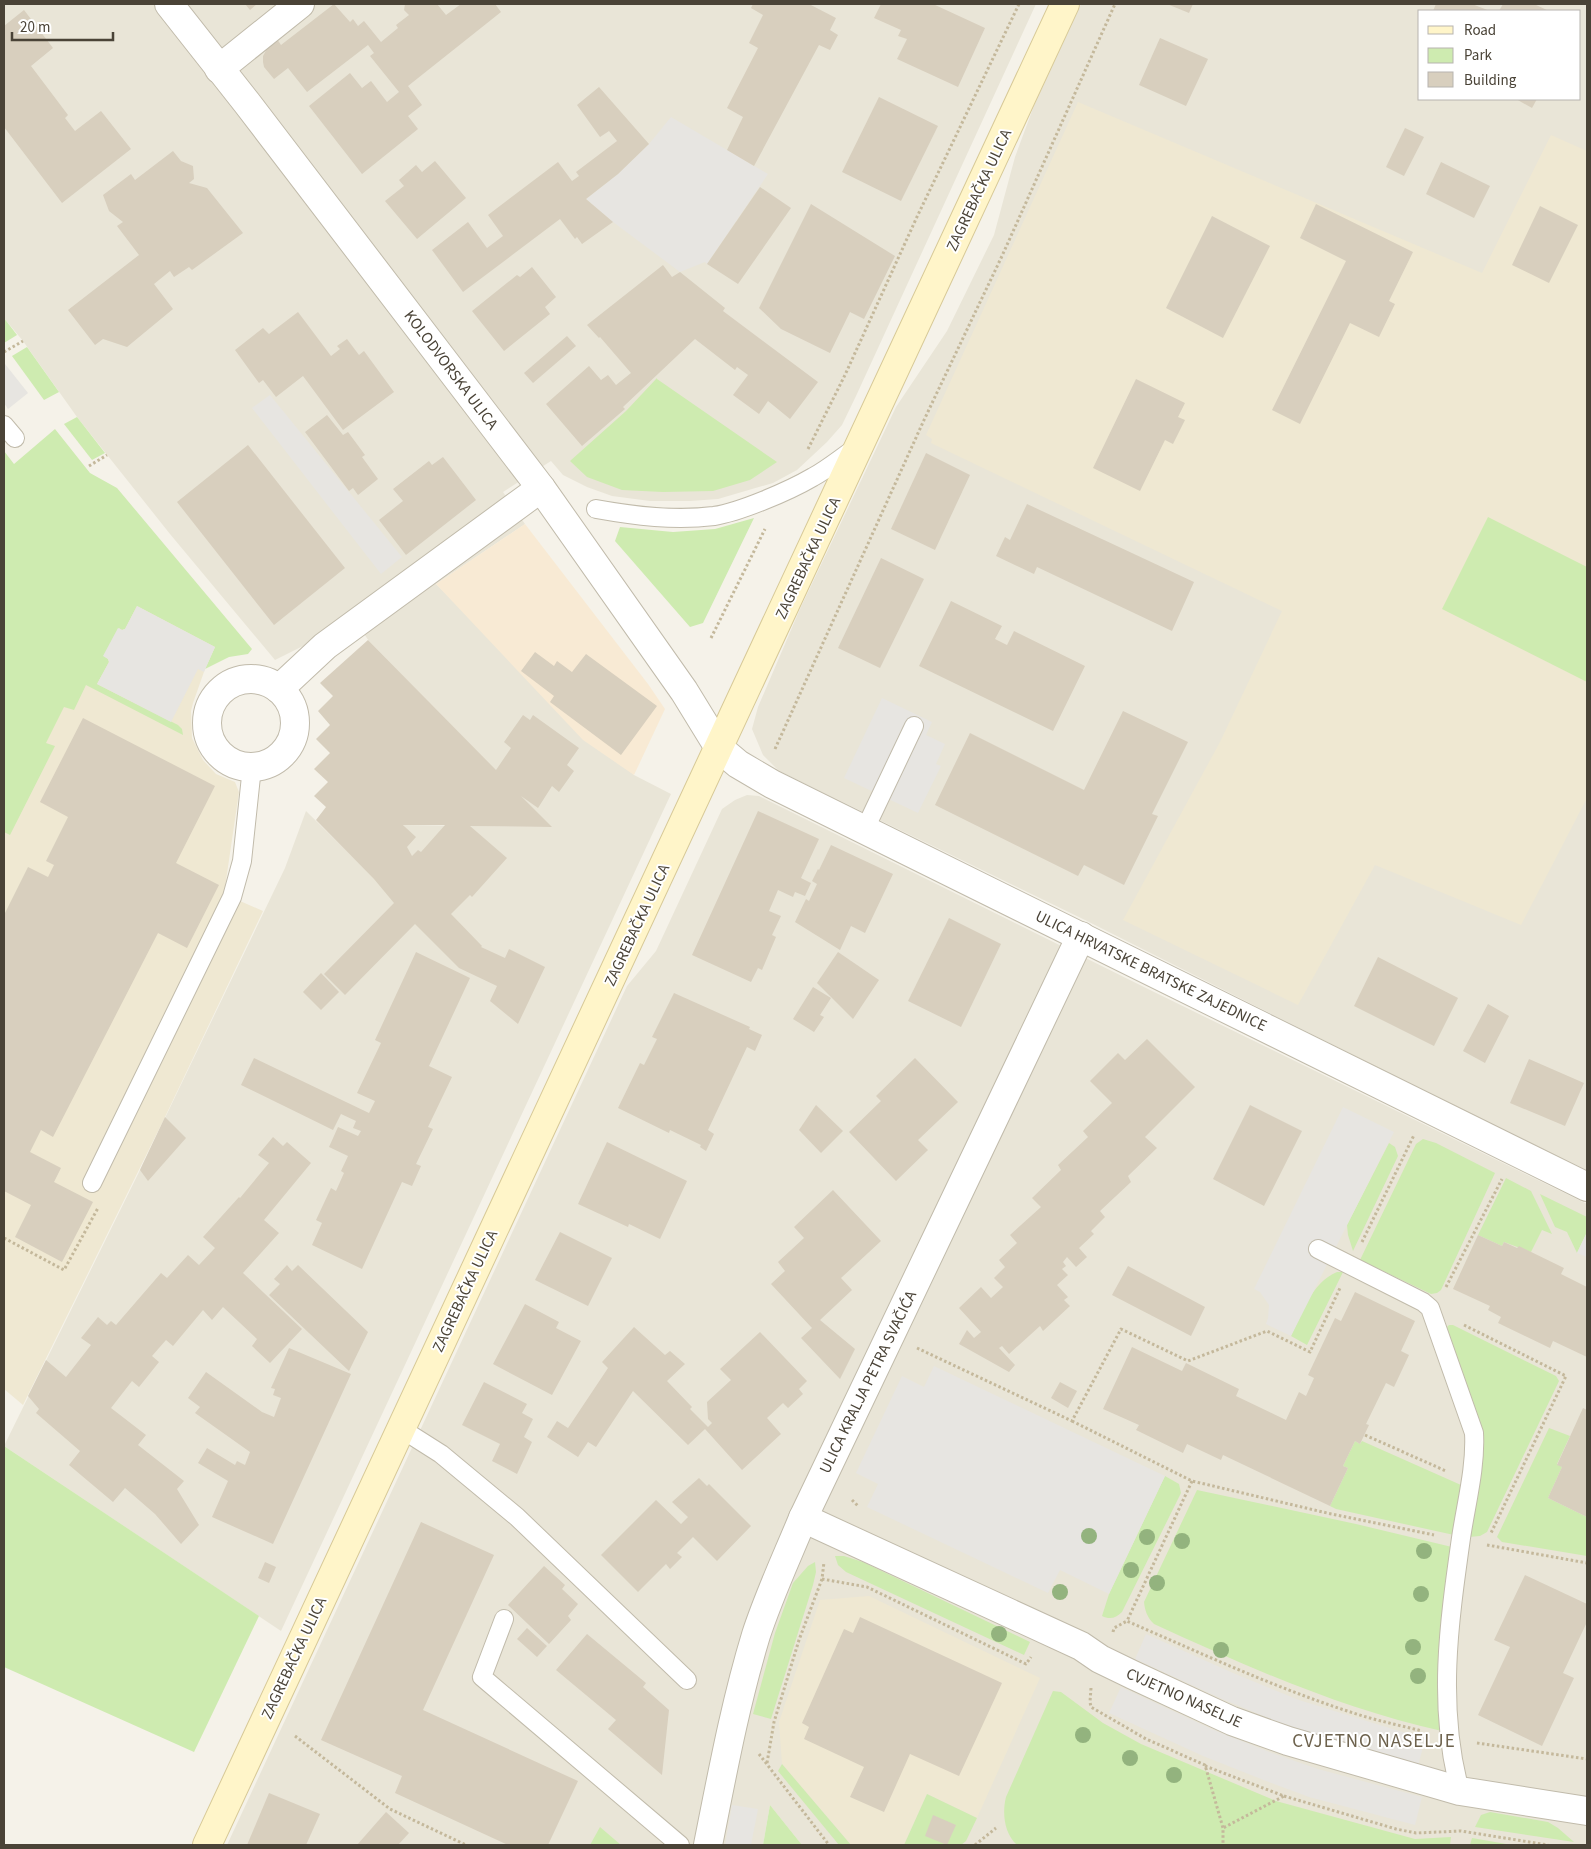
<svg xmlns="http://www.w3.org/2000/svg" width="1591" height="1849" font-family="'Source Sans 3',sans-serif">
<rect width="100%" height="100%" fill="#f5f2e9"/>
<g fill="#e9e5d7" fill-rule="evenodd">
<polygon points="4,4 1036,4 856,396 842,425 827,442 797,470 773,483 718,499 690,501 650,501 612,496 587,487 563,475 551,461 503,492 525,524 436,584 634,775 671,794 281,1631 4,1446 140,1170 285,868 306,811 374,878 415,837 403,825 551,827 369,641 350,614 305,645 275,660 170,534 77,417 23,341 4,318"/>
<path d="M 1081,4 L 1587,4 L 1587,1173 L 1085,920 L 779,771 L 763,755 L 752,729 L 758,707 L 800,609 L 896,407 L 947,331 L 994,235 L 1015,157 L 1035,103 ZM 1420,11 L 1580,11 L 1580,99 L 1420,99 Z"/>
<polygon points="747,795 759,796 1150,990 1587,1204 1587,1845 802,1845 770,1805 763,1845 227,1845 627,986 656,951 722,809 735,800"/>
</g>
<polygon fill="#f8ead4" points="525,524 648,684 665,709 634,775 583,740 436,584"/>
<g fill="#efe8d2">
<polygon points="1078,102 1482,273 1551,135 1587,151 1587,798 1521,925 1375,865 1298,1005 1123,920 1220,742 1282,611 931,443 932,439 926,435"/>
<polygon points="4,460 215,647 205,669 193,703 191,711 192,738 203,760 216,774 235,782 239,792 224,894 263,911 165,1117 23,1405 4,1389"/>
<polygon points="869,1596 1040,1678 977,1818 927,1794 904,1845 851,1845 782,1764 779,1722 820,1600"/>
</g>
<g fill="#ceebb0">
<polygon points="4,318 17,335 4,343"/>
<polygon points="27,347 59,392 44,400 12,356"/>
<polygon points="657,378 657,379 777,462 750,480 713,491 663,492 622,490 587,477 570,461 626,411"/>
<polygon points="77,417 105,453 92,460 64,424"/>
<polygon points="55,429 90,473 117,488 252,649 248,654 229,657 205,669 215,647 137,606 125,629 122,630 119,628 104,656 108,659 109,662 97,684 178,725 182,729 183,735 86,685 74,710 64,707 46,743 55,746 10,835 4,832 4,451 14,464"/>
<polygon points="1488,517 1587,567 1587,682 1442,609"/>
<polygon points="754,518 703,623 690,627 615,541 620,527 673,532 715,529"/>
<polygon points="1423,1139 1436,1143 1495,1173 1441,1290 1437,1293 1431,1294 1360,1260 1416,1144"/>
<polygon points="1389,1143 1395,1147 1398,1156 1353,1251 1348,1235 1347,1225"/>
<polygon points="1506,1178 1531,1191 1552,1234 1542,1230 1531,1252 1504,1242 1502,1246 1478,1235"/>
<polygon points="1540,1194 1587,1217 1587,1232 1577,1253 1567,1232 1555,1227"/>
<path d="M 1337,1272 L 1343,1272 L 1307,1345 L 1291,1336 C 1302,1314 1311,1283 1337,1272 Z"/>
<polygon points="1449,1325 1453,1325 1556,1376 1559,1381 1487,1532 1480,1536 1469,1537 1479,1423 1447,1327"/>
<polygon points="1549,1428 1570,1436 1557,1464 1562,1467 1548,1498 1587,1517 1587,1556 1502,1542 1497,1537"/>
<polygon points="1355,1441 1360,1444 1362,1441 1461,1485 1454,1535 1336,1509 1330,1506 1348,1468 1343,1466"/>
<polygon points="4,1446 259,1616 194,1752 4,1667"/>
<path d="M 1165,1476 L 1179,1484 L 1181,1493 L 1122,1612 C 1116,1618 1110,1620 1102,1616 L 1109,1594 Z"/>
<path d="M 1197,1490 L 1356,1524 L 1452,1547 L 1439,1646 L 1438,1679 L 1442,1731 C 1342,1709 1248,1667 1154,1624 C 1147,1617 1145,1611 1144,1602 Z"/>
<polygon points="835,1556 844,1556 863,1562 1030,1642 1024,1655 846,1572 838,1565"/>
<polygon points="815,1562 816,1572 813,1585 771,1719 753,1714 775,1633 793,1583 808,1566"/>
<path d="M 1053,1691 L 1061,1692 L 1103,1723 L 1141,1744 L 1276,1801 L 1415,1839 L 1451,1837 L 1450,1845 L 1017,1845 C 1004,1833 1002,1813 1006,1797 Z"/>
<polygon points="782,1764 851,1845 839,1845 778,1771"/>
<polygon points="927,1794 977,1818 966,1841 961,1845 904,1845"/>
<polygon points="770,1805 802,1845 763,1845"/>
<polygon points="1490,1812 1548,1822 1558,1828 1574,1842 1475,1827 1481,1815"/>
<polygon points="600,1827 621,1845 590,1845"/>
<polygon points="1472,1838 1512,1845 1470,1845"/>
</g>
<g fill="#e7e5e1">
<polygon points="671,117 768,174 707,264 705,262 680,272 613,222 586,199 618,174 649,144"/>
<polygon points="5,364 28,393 8,409 4,403 4,365"/>
<polygon points="270,395 402,557 381,574 252,408"/>
<polygon points="137,606 215,647 204,672 198,669 171,722 97,684 109,662 108,659 103,656 118,628 122,630 125,629"/>
<polygon points="882,698 932,722 926,735 945,744 936,764 941,766 918,813 844,778"/>
<polygon points="1343,1107 1394,1132 1291,1336 1266,1324 1268,1318 1269,1305 1260,1292 1254,1289"/>
<polygon points="1587,1232 1587,1257 1577,1253"/>
<polygon points="934,1366 1165,1476 1109,1594 1060,1570 1048,1593 867,1507 878,1484 856,1473 902,1376 924,1387"/>
<polygon points="1146,1634 1233,1673 1299,1700 1425,1739 1418,1766 1290,1727 1222,1699 1135,1659"/>
<polygon points="1121,1687 1214,1730 1272,1753 1318,1769 1422,1797 1415,1825 1309,1797 1261,1779 1203,1756 1109,1713"/>
<polygon points="732,1805 758,1809 751,1845 725,1845"/>
</g>
<g fill="#d8cfbe" fill-rule="evenodd">
<polygon points="245,4 257,4 250,10"/>
<polygon points="334,4 350,22 353,19 358,26 364,21 381,42 398,28 396,25 409,15 404,10 405,4 435,5 437,4 446,15 461,4 495,4 501,12 408,86 422,105 408,116 418,129 362,174 309,106 350,73 362,88 371,81 387,102 399,92 370,56 374,53 368,45 307,92 288,68 274,79 264,67 263,62 263,56 269,45 277,39 281,45"/>
<polygon points="753,4 809,4 836,18 830,30 838,35 830,50 819,45 754,166 727,150 743,117 727,108 758,48 749,43 763,15 751,8"/>
<polygon points="881,4 933,4 985,28 958,87 897,59 907,39 898,36 901,30 874,18"/>
<polygon points="1167,4 1193,4 1189,13"/>
<polygon points="1436,4 1472,4 1490,11 1433,11"/>
<polygon points="1503,4 1534,4 1549,11 1499,11"/>
<polygon points="24,10 53,48 31,66 68,115 65,118 75,131 101,111 131,149 62,203 4,127 4,26"/>
<polygon points="1160,38 1208,59 1186,106 1139,85"/>
<polygon points="599,87 649,144 618,174 586,199 613,222 582,244 577,237 575,239 560,219 463,292 432,250 468,222 487,248 503,236 488,215 558,162 572,181 579,176 576,172 617,141 609,131 600,137 577,105"/>
<polygon points="879,97 938,126 901,201 842,172"/>
<polygon points="1516,99 1537,99 1532,108"/>
<polygon points="1405,128 1424,137 1404,176 1386,167"/>
<polygon points="173,151 181,161 193,166 194,179 189,183 207,188 243,233 192,270 189,267 174,277 170,271 154,284 173,309 127,347 103,339 95,345 68,310 139,255 117,226 123,222 109,211 103,195 131,174 135,180"/>
<polygon points="435,161 466,198 417,239 385,201 404,186 399,180 416,165 422,172"/>
<polygon points="1441,162 1490,186 1474,218 1426,194"/>
<polygon points="760,187 791,208 738,284 707,264"/>
<polygon points="811,204 895,256 864,319 850,312 830,353 781,329 759,308"/>
<polygon points="1316,204 1413,252 1389,301 1395,304 1379,337 1350,323 1300,424 1272,410 1346,261 1300,238"/>
<polygon points="1540,206 1578,225 1549,283 1512,265"/>
<polygon points="1212,216 1270,246 1223,338 1166,308"/>
<polygon points="663,265 672,277 680,272 725,308 723,311 818,382 790,419 768,401 759,414 733,395 748,375 737,367 735,370 695,339 623,407 625,409 582,446 546,404 589,366 601,380 608,375 616,385 631,373 600,337 599,338 587,325"/>
<polygon points="532,267 556,297 545,307 550,314 504,351 472,311 517,275 520,277"/>
<polygon points="298,312 331,356 340,349 337,346 347,339 359,355 364,351 394,392 343,430 303,376 276,397 263,380 259,383 235,350 263,328 269,334"/>
<polygon points="567,336 576,346 533,383 524,373"/>
<polygon points="1136,379 1185,403 1178,417 1185,420 1173,444 1165,440 1140,491 1093,468"/>
<polygon points="327,415 343,435 348,432 365,455 362,457 378,479 358,495 353,488 349,491 305,432"/>
<polygon points="248,445 345,568 274,625 177,502"/>
<polygon points="926,453 970,475 935,550 891,529"/>
<polygon points="443,457 476,500 406,555 379,520 403,501 393,489 429,461 432,465"/>
<polygon points="1027,504 1194,582 1172,631 1037,567 1034,574 996,556 1005,537 1010,540"/>
<polygon points="881,558 924,579 880,668 838,648"/>
<polygon points="951,601 1002,626 995,639 1007,645 1014,631 1085,666 1053,731 919,666"/>
<path d="M 368,640 L 496,770 L 511,748 L 504,742 L 523,715 L 530,720 L 533,715 L 579,748 L 567,765 L 574,771 L 559,792 L 552,786 L 538,808 L 521,796 L 552,827 L 470,826 L 507,858 L 472,897 L 470,895 L 451,914 L 482,946 L 481,947 L 505,958 L 509,949 L 545,967 L 518,1024 L 490,1001 L 497,986 L 459,968 L 415,924 L 345,995 L 324,974 L 394,903 L 374,879 L 316,820 L 326,807 L 314,796 L 328,782 L 314,769 L 330,753 L 316,739 L 330,725 L 318,711 L 333,696 L 320,683 ZM 403,825 L 445,825 L 421,852 L 418,850 L 412,856 L 407,847 L 416,837 Z"/>
<polygon points="535,652 554,666 557,661 572,672 586,654 657,706 621,755 550,702 554,696 521,671"/>
<polygon points="1123,711 1188,742 1152,814 1158,816 1124,885 1084,865 1078,876 935,805 970,733 1084,790"/>
<polygon points="83,718 215,786 176,863 219,885 187,948 158,933 53,1137 41,1130 30,1152 61,1168 54,1182 93,1202 62,1262 15,1237 31,1205 4,1191 4,915 28,867 48,877 54,865 46,861 68,817 40,802"/>
<polygon points="758,811 819,839 801,878 811,883 805,896 795,892 793,897 778,890 769,911 781,916 772,935 776,937 762,970 758,968 751,982 692,955"/>
<polygon points="831,845 893,874 865,933 851,926 840,950 795,922 806,899 809,901 817,884 812,881 818,869 819,870"/>
<polygon points="949,918 1001,944 961,1027 908,1001"/>
<polygon points="416,952 470,978 429,1066 452,1077 428,1127 433,1129 416,1164 421,1166 412,1186 402,1182 362,1269 312,1245 322,1223 316,1220 331,1188 336,1191 344,1173 341,1171 348,1156 329,1147 338,1127 358,1136 361,1131 353,1128 356,1121 341,1114 333,1130 241,1085 254,1058 369,1113 375,1101 357,1093 381,1043 375,1040"/>
<polygon points="838,952 879,980 853,1019 817,983"/>
<polygon points="1378,957 1458,998 1434,1046 1354,1006"/>
<polygon points="321,973 339,992 321,1010 303,992"/>
<polygon points="813,987 831,998 820,1015 824,1017 814,1032 793,1019"/>
<polygon points="674,993 750,1027 749,1029 762,1035 755,1051 747,1047 708,1130 714,1134 706,1151 700,1147 701,1145 670,1130 669,1133 618,1108 640,1063 644,1065 657,1039 652,1037"/>
<polygon points="1488,1004 1509,1016 1485,1063 1463,1051"/>
<polygon points="1147,1039 1195,1087 1145,1137 1157,1148 1128,1176 1131,1182 1100,1211 1105,1217 1091,1231 1094,1234 1079,1248 1087,1257 1076,1267 1067,1257 1063,1262 1066,1266 1062,1269 1068,1275 1057,1285 1068,1297 1064,1300 1070,1306 1043,1331 1040,1326 1009,1354 1002,1346 999,1348 1015,1365 1009,1372 959,1344 967,1330 974,1338 981,1332 959,1308 981,1287 991,1298 1003,1287 994,1278 1005,1267 999,1260 1017,1243 1010,1235 1041,1207 1032,1198 1061,1170 1058,1165 1088,1137 1083,1131 1112,1103 1090,1081 1118,1053 1125,1060"/>
<polygon points="915,1058 958,1102 918,1140 928,1150 896,1181 849,1132 881,1101 876,1096"/>
<polygon points="1529,1059 1584,1083 1565,1126 1510,1103"/>
<polygon points="816,1105 843,1131 821,1153 799,1130"/>
<polygon points="1250,1105 1302,1131 1264,1206 1213,1179"/>
<polygon points="165,1117 186,1138 148,1181 140,1170"/>
<polygon points="273,1137 283,1146 287,1142 311,1163 264,1220 279,1233 243,1273 302,1329 270,1363 252,1346 257,1339 223,1307 212,1320 203,1310 173,1346 166,1340 152,1356 159,1362 139,1387 132,1381 111,1408 146,1435 138,1445 184,1481 177,1489 199,1525 181,1544 155,1514 125,1488 113,1502 69,1465 80,1451 36,1413 39,1409 28,1396 46,1360 66,1377 91,1345 81,1338 98,1317 107,1325 111,1321 116,1325 161,1273 167,1278 188,1255 199,1265 215,1248 203,1237 239,1197 240,1198 269,1163 258,1155"/>
<polygon points="607,1142 687,1181 660,1239 629,1224 628,1227 578,1204"/>
<polygon points="833,1190 881,1241 841,1278 852,1290 820,1320 855,1349 840,1379 801,1338 812,1328 771,1284 785,1271 778,1262 804,1238 794,1227"/>
<polygon points="560,1232 612,1258 588,1306 535,1280"/>
<polygon points="1478,1235 1502,1246 1504,1242 1517,1248 1519,1246 1564,1268 1561,1274 1587,1287 1587,1357 1553,1341 1550,1348 1498,1323 1501,1317 1488,1310 1490,1306 1453,1289"/>
<polygon points="287,1265 292,1271 298,1265 368,1332 349,1371 269,1295 280,1284 274,1279"/>
<polygon points="1128,1266 1205,1307 1191,1336 1112,1295"/>
<polygon points="1355,1292 1415,1321 1401,1351 1409,1355 1394,1387 1386,1383 1366,1424 1369,1425 1360,1444 1355,1441 1343,1466 1348,1468 1330,1506 1223,1455 1221,1460 1187,1444 1183,1453 1136,1430 1139,1425 1103,1409 1132,1347 1182,1371 1186,1363 1239,1389 1236,1396 1286,1420 1299,1392 1306,1396 1314,1378 1308,1375 1335,1318 1341,1321"/>
<polygon points="525,1304 559,1322 556,1328 581,1341 552,1395 493,1364"/>
<polygon points="634,1327 665,1355 670,1351 685,1364 667,1381 692,1407 690,1409 708,1427 712,1423 708,1419 707,1402 731,1380 720,1369 760,1332 807,1381 799,1389 803,1394 788,1408 783,1403 767,1418 781,1434 742,1470 705,1429 688,1445 633,1391 596,1447 588,1442 578,1457 547,1437 557,1421 568,1428 608,1368 602,1362"/>
<polygon points="289,1348 351,1374 273,1544 212,1517 228,1481 198,1463 207,1448 235,1465 237,1461 245,1465 250,1452 195,1413 200,1407 188,1398 206,1372 262,1412 274,1417 281,1398 273,1395 275,1389 271,1388"/>
<polygon points="484,1382 527,1404 522,1413 533,1419 524,1437 532,1442 517,1474 492,1461 500,1444 462,1425"/>
<polygon points="1060,1382 1077,1391 1068,1408 1051,1398"/>
<polygon points="1583,1408 1587,1410 1587,1517 1548,1498 1562,1467 1557,1465"/>
<polygon points="699,1478 707,1486 709,1484 751,1526 717,1561 693,1537 677,1553 682,1557 670,1569 666,1564 638,1592 601,1555 656,1500 681,1524 688,1517 672,1502"/>
<polygon points="421,1522 494,1555 423,1710 578,1781 548,1845 508,1845 395,1793 402,1776 321,1740"/>
<polygon points="265,1562 276,1567 269,1583 258,1578"/>
<polygon points="544,1566 565,1585 562,1589 578,1604 568,1616 571,1620 549,1644 508,1605"/>
<polygon points="1525,1575 1587,1604 1587,1622 1563,1673 1574,1678 1542,1746 1478,1715 1510,1647 1494,1640"/>
<polygon points="860,1617 1002,1683 959,1776 910,1754 884,1812 850,1797 864,1767 804,1739 809,1727 802,1723 844,1629 853,1633"/>
<polygon points="527,1628 547,1646 537,1657 517,1639"/>
<polygon points="587,1634 646,1683 643,1687 669,1710 662,1775 608,1729 616,1720 556,1670"/>
<polygon points="269,1793 320,1814 306,1845 247,1845"/>
<polygon points="386,1812 409,1833 398,1845 357,1845"/>
<polygon points="933,1815 956,1825 947,1845 925,1836"/>
</g>
<g fill="none" stroke-linecap="round" stroke-linejoin="round">
<g stroke="#c1bbab" stroke-width="20">
<g id="service">
<polyline points="4,425 15,438"/>
<path d="M 596,509 C 635,516 675,521 714,516 C 740,512 789,491 813,477 C 828,469 842,457 857,447"/>
<polyline points="865,829 914,726"/>
<polyline points="92,1183 232,897 242,861 252,767"/>
<path d="M 1318,1249 L 1423,1302 L 1430,1308 L 1474,1433 C 1476,1467 1466,1504 1461,1538 C 1449,1623 1437,1706 1460,1791"/>
<polyline points="400,1428 441,1454 517,1517 687,1680"/>
<polyline points="504,1619 482,1677 680,1845"/>
</g>
</g>
<g stroke="#c1bbab" stroke-width="30">
<g id="minor">
<polyline points="219,69 300,4"/>
<circle cx="251" cy="723" r="44"/>
<polyline points="279,689 325,646 541,488"/>
<polyline points="803,1518 1081,1646 1100,1659 1133,1675 1232,1721 1288,1741 1460,1791 1587,1811"/>
<path d="M 708,1845 C 722,1775 735,1704 756,1635 C 769,1595 787,1557 803,1518 L 1081,936"/>
</g>
</g>
<g stroke="#c1bbab" stroke-width="30">
<polyline id="tertiary" points="169,4 247,103 541,488 684,691 719,748 738,764 772,784 1587,1187"/>
</g>
<g stroke="#d7c997" stroke-width="30">
<polyline id="secondary" points="207,1845 1065,4"/>
</g>
<g stroke="#c4b89b" stroke-width="3" stroke-dasharray="2.5 2.5" stroke-linecap="butt">
<polyline points="4,352 23,341"/>
<polyline points="808,449 845,375 916,219 1019,4"/>
<polyline points="89,466 107,455"/>
<polyline points="711,638 765,529"/>
<polyline points="775,749 924,420 1002,256 1115,4"/>
<polyline points="4,1238 64,1270 98,1208"/>
<polyline points="1362,1242 1414,1135"/>
<polyline points="1446,1287 1502,1179"/>
<polyline points="1464,1325 1566,1376 1491,1533"/>
<polyline points="917,1348 1072,1421 1121,1329 1188,1361 1267,1331 1310,1352 1340,1288"/>
<polyline points="1072,1421 1192,1481 1327,1513 1434,1535"/>
<polyline points="1365,1435 1446,1471"/>
<path d="M 1192,1481 L 1127,1621 C 1205,1655 1282,1691 1363,1716 C 1383,1722 1403,1726 1422,1731"/>
<polyline points="852,1500 859,1507"/>
<polyline points="1487,1545 1587,1563"/>
<polyline points="822,1579 867,1587 1026,1664 1031,1657"/>
<polyline points="1113,1632 1114,1628 1127,1621"/>
<polyline points="1091,1688 1090,1702 1091,1707 1146,1739 1205,1765 1223,1828 1223,1845"/>
<polyline points="295,1736 390,1809 466,1845"/>
<polyline points="1477,1743 1587,1759"/>
<polyline points="759,1754 829,1845"/>
<polyline points="767,1763 774,1722 799,1640 822,1579 824,1562"/>
<polyline points="1205,1766 1284,1796 1223,1828"/>
<polyline points="1284,1796 1396,1829 1416,1833 1461,1831 1548,1845"/>
<polyline points="975,1845 996,1828"/>
</g>
<use href="#service" stroke="#fff" stroke-width="18"/>
<use href="#minor" stroke="#fff" stroke-width="28"/>
<use href="#tertiary" stroke="#fff" stroke-width="28"/>
<use href="#secondary" stroke="#fff5c9" stroke-width="28"/>
</g>
<g fill="#93b37e">
<circle cx="1089" cy="1536" r="8"/>
<circle cx="1147" cy="1537" r="8"/>
<circle cx="1182" cy="1541" r="8"/>
<circle cx="1424" cy="1551" r="8"/>
<circle cx="1131" cy="1570" r="8"/>
<circle cx="1157" cy="1583" r="8"/>
<circle cx="1060" cy="1592" r="8"/>
<circle cx="1421" cy="1594" r="8"/>
<circle cx="999" cy="1634" r="8"/>
<circle cx="1413" cy="1647" r="8"/>
<circle cx="1221" cy="1650" r="8"/>
<circle cx="1418" cy="1676" r="8"/>
<circle cx="1083" cy="1735" r="8"/>
<circle cx="1130" cy="1758" r="8"/>
<circle cx="1174" cy="1775" r="8"/>
</g>
<g text-anchor="middle" dominant-baseline="central" stroke-width="4" stroke-linejoin="round" paint-order="stroke">
<g font-size="16" fill="#4a4337" stroke="#fff">
<text transform="translate(979 190) rotate(-65)">ZAGREBAČKA ULICA</text>
<text transform="translate(451 370) rotate(53)">KOLODVORSKA ULICA</text>
<text transform="translate(808 558) rotate(-65)">ZAGREBAČKA ULICA</text>
<text transform="translate(637 925) rotate(-65)">ZAGREBAČKA ULICA</text>
<text transform="translate(1151 971) rotate(26)">ULICA HRVATSKE BRATSKE ZAJEDNICE</text>
<text transform="translate(465 1291) rotate(-65)">ZAGREBAČKA ULICA</text>
<text transform="translate(868 1382) rotate(-64)">ULICA KRALJA PETRA SVAČIĆA</text>
<text transform="translate(294 1658) rotate(-65)">ZAGREBAČKA ULICA</text>
<text transform="translate(1184 1698) rotate(24)">CVJETNO NASELJE</text>
</g>
<g font-size="19" letter-spacing="1" fill="#6d624d" stroke="#fff">
<text x="1374" y="1741">CVJETNO NASELJE</text>
</g>
</g>
<rect width="1591" height="1849" fill="none" stroke="#4a4337" stroke-width="10"/>
<rect x="1418" y="10" width="162" height="90" fill="#ffffff" stroke="#b7b4af"/>
<rect x="1428" y="26" width="25" height="8" fill="#fff5c9" stroke="#b7b4af"/>
<text x="1464" y="35" font-size="15" fill="#4a4337">Road</text>
<rect x="1428" y="48" width="25" height="15" fill="#ceebb0" stroke="#b7b4af"/>
<text x="1464" y="60" font-size="15" fill="#4a4337">Park</text>
<rect x="1428" y="72" width="25" height="15" fill="#d8cfbe" stroke="#b7b4af"/>
<text x="1464" y="85" font-size="15" fill="#4a4337">Building</text>
<path d="M12 32v8h101v-8" fill="none" stroke="#4a4337" stroke-width="2.5"/>
<text x="20" y="32" font-size="15" fill="#4a4337" stroke="#ffffff" stroke-width="4" paint-order="stroke">20 m</text>
</svg>
